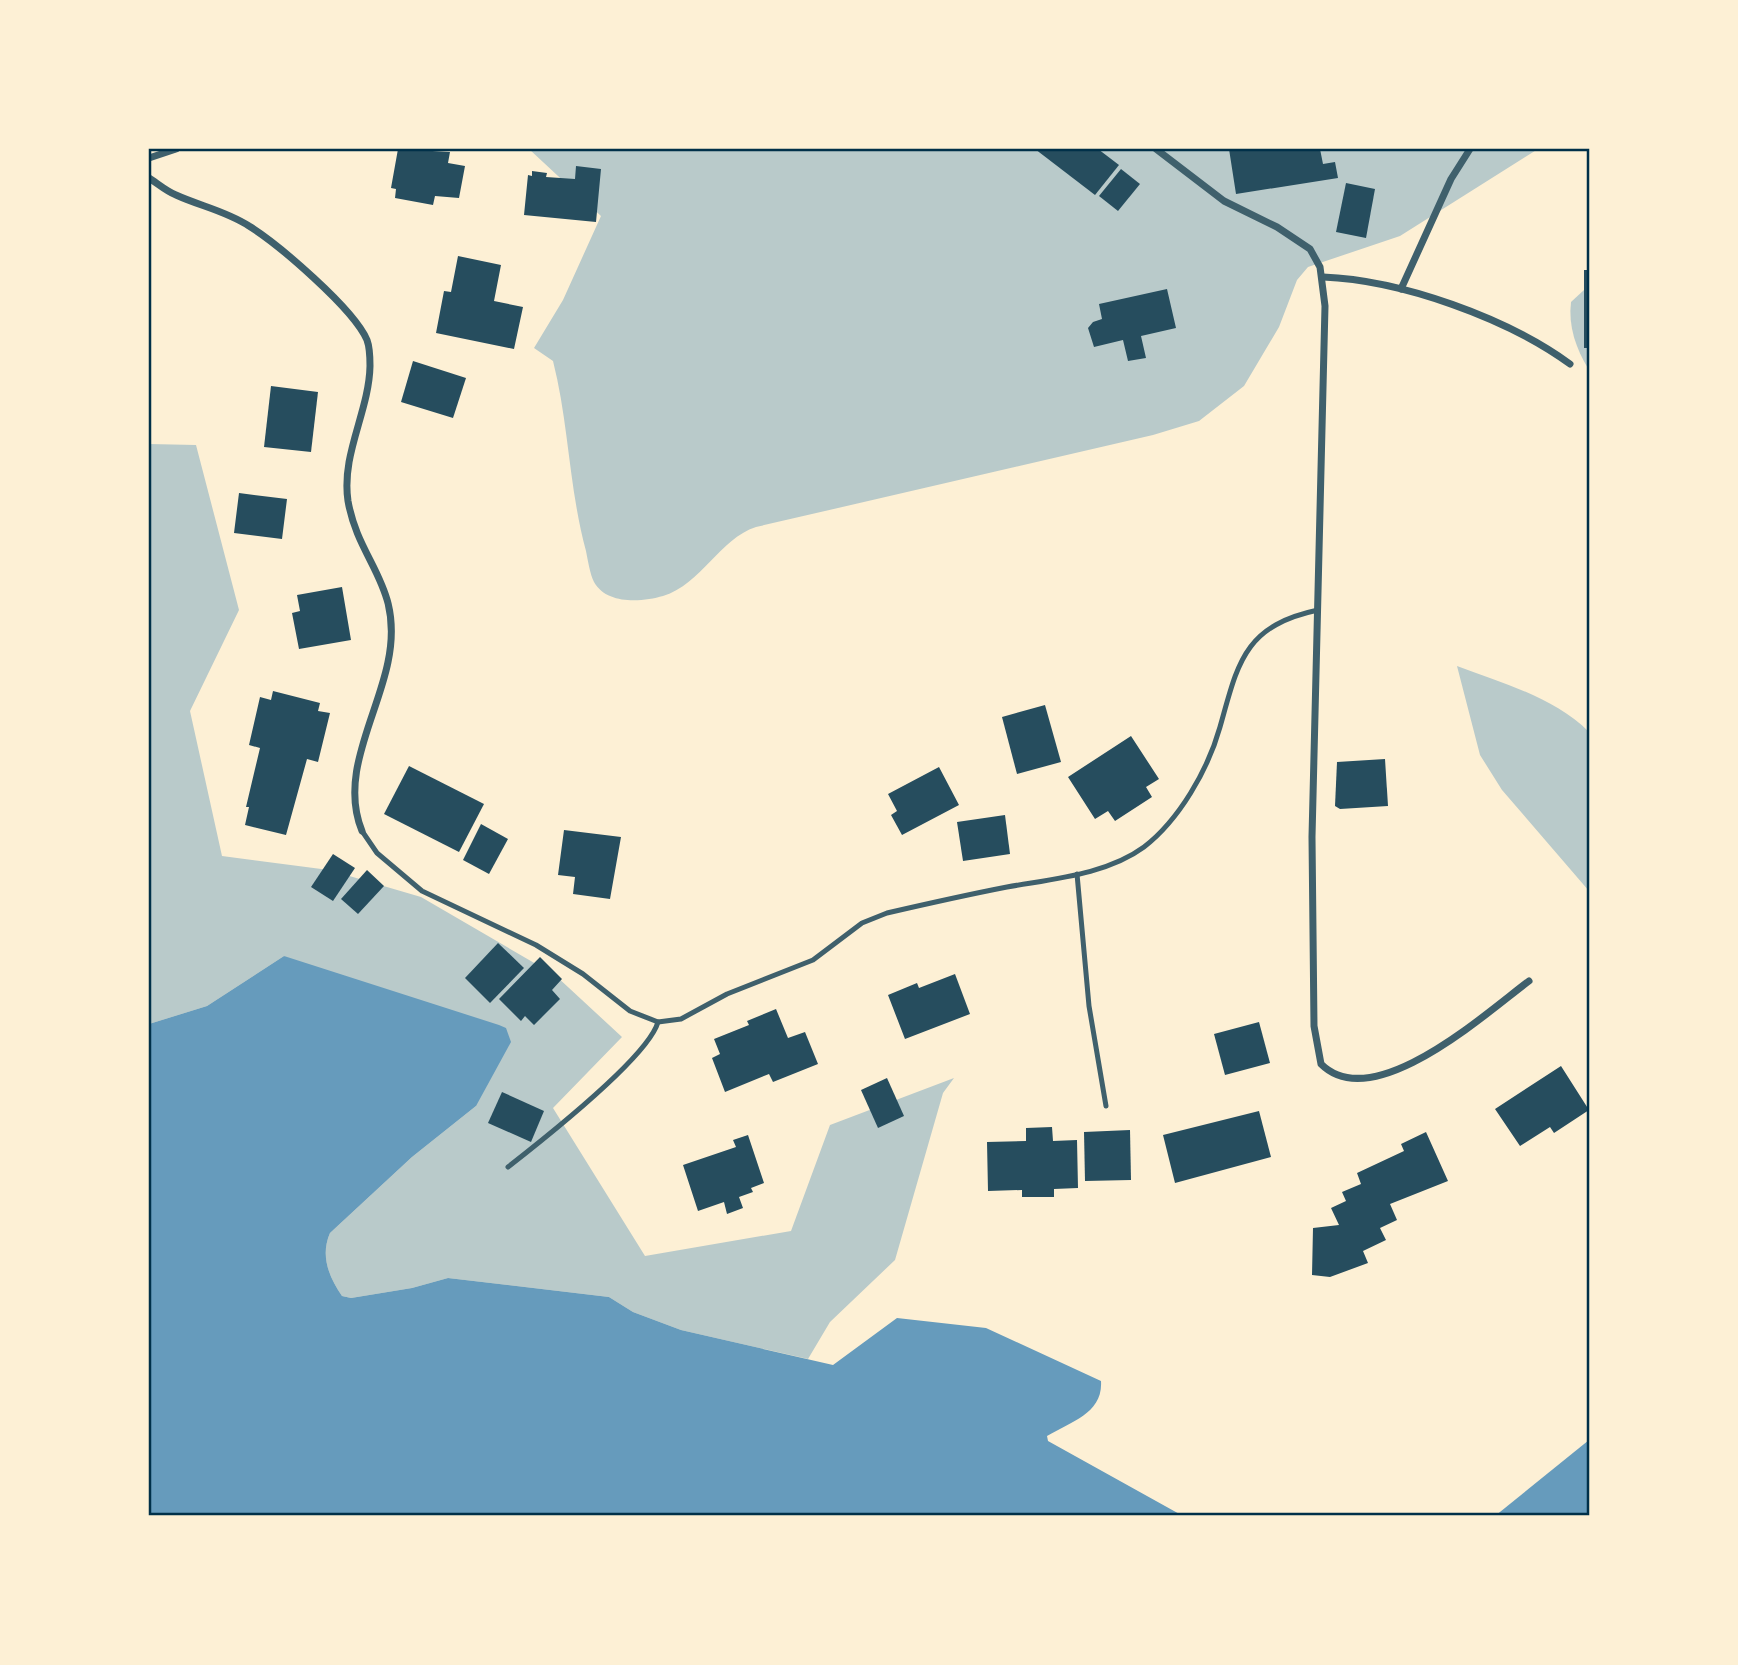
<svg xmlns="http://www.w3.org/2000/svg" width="1738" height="1665" font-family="Spectral,serif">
<rect width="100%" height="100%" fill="#fdf0d5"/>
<g fill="#b9caca">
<path d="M 529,149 L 1538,149 L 1400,236 L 1308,267 L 1297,280 L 1279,327 L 1244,386 L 1199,421 L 1153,435 L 756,527 C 719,539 702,584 663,596 C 642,602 607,605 594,582 C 590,574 588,561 586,551 C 569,489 569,424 553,361 L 534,348 L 563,300 L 601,216 Z"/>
<path d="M 1584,290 L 1589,290 L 1589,370 C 1576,349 1568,326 1571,302 Z"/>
<path d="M 149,444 L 196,445 L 239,610 L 190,711 L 222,856 L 329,870 L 421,897 L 555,975 L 622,1037 L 553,1108 L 645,1256 L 791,1231 L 830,1125 L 954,1078 L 943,1093 L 895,1260 L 830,1322 L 808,1359 L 681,1330 L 633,1312 L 609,1297 L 448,1278 L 412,1288 L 351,1298 L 342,1296 C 329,1277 320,1256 330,1233 L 412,1157 L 476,1106 L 284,956 L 207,1006 L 149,1024 Z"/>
<path d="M 1457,666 C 1502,683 1554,697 1589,732 L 1589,891 L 1502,790 L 1480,755 Z"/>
</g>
<g fill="#669bbc">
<path d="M 284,956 L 499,1025 L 506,1028 L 511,1042 L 476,1106 L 412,1157 L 330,1233 C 320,1256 329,1277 342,1296 L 351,1298 L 412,1288 L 448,1278 L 609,1297 L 633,1312 L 681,1330 L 833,1365 L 897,1318 L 986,1328 L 1101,1381 C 1103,1413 1072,1421 1047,1436 L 1048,1441 L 1183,1516 L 149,1516 L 149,1024 L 207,1006 Z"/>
<polygon points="1589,1440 1589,1516 1495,1516"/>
</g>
<g fill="#264d5e">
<polygon points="398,149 450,152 448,163 465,166 459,198 435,196 433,205 395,198 396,189 391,188"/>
<polygon points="1035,149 1098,149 1119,165 1095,195"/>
<polygon points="1229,149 1320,149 1323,164 1335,162 1338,178 1236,194"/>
<polygon points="576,166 601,169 596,222 524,215 528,175 532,176 532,171 547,173 546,177 575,179"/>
<polygon points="1121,169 1140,184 1118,211 1099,196"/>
<polygon points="1346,183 1375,189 1366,238 1336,232"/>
<polygon points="458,256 501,265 494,301 523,307 514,349 436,333 444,291 451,292"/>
<rect x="1584" y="270" width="5" height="78"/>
<polygon points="1167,289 1176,328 1141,336 1146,358 1128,361 1123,340 1094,347 1088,328 1093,322 1102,319 1099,304"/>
<polygon points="413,361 466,378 453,418 401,402"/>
<polygon points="271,386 318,392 311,452 264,447"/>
<polygon points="239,493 287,499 282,539 234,533"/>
<polygon points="342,587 351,640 299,649 292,613 300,611 297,595"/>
<polygon points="273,691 320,703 318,711 330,713 318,762 307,759 286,835 245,825 249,807 246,807 260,748 249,745 260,697 271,700"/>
<polygon points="1045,705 1061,762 1017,774 1002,717"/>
<polygon points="1131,736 1159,779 1146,787 1152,797 1115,821 1108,811 1095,819 1068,777"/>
<polygon points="1385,759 1388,806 1340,809 1335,806 1337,762"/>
<polygon points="409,766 484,804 459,852 384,814"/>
<polygon points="939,767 959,805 902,835 891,815 897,811 888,794"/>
<polygon points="1005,815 1010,854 963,861 957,822"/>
<polygon points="481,824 508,839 489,874 463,860"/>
<polygon points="564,830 621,837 610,899 573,894 575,877 558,875"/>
<polygon points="333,854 355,868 333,901 311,887"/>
<polygon points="367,870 384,886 358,914 341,899"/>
<polygon points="498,943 524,968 490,1003 465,978"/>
<polygon points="540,957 562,979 552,990 560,999 534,1025 525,1016 521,1021 499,999"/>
<polygon points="955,974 970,1014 905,1039 888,995 917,983 919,988"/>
<polygon points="776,1009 788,1038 805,1032 818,1064 773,1082 769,1074 725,1092 712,1058 720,1054 714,1039 749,1025 747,1021"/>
<polygon points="1259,1022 1270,1063 1225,1075 1214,1034"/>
<polygon points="1561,1066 1589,1110 1554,1133 1550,1127 1520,1146 1495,1109"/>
<polygon points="887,1078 904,1116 878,1128 861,1090"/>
<polygon points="502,1092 544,1111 531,1142 488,1123"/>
<polygon points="1259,1111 1271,1157 1175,1183 1163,1135"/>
<polygon points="1052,1127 1053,1141 1077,1140 1078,1188 1054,1189 1054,1197 1022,1197 1022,1190 988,1191 987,1142 1026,1141 1026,1128"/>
<polygon points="1130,1130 1131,1180 1085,1181 1084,1132"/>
<polygon points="1426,1132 1448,1181 1390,1204 1397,1220 1380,1228 1386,1240 1363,1251 1368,1263 1330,1277 1312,1275 1313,1228 1339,1225 1331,1208 1346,1201 1342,1192 1361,1184 1357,1173 1404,1151 1401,1144"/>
<polygon points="748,1135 764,1183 751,1188 753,1192 739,1197 743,1208 727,1214 724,1202 698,1211 683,1165 736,1147 733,1140"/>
</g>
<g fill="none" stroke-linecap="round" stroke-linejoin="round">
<g stroke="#3f606c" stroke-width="5">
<path d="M 362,831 L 377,853 L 422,891 L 536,945 L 583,974 L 630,1011 L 658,1022 L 681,1019 L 727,994 L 813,960 L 862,923 L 887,913 C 926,904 966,895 1007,887 C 1051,879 1106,875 1144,847 C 1179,820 1208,770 1220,727 C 1238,664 1243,626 1318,610"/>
<polyline points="1077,874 1089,1006 1106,1106"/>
<path d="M 508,1167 C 540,1142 648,1057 658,1022"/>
</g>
<g stroke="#3f606c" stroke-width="7">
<path d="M 1156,149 L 1224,201 L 1277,227 L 1310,249 L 1320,267 L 1325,306 L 1312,837 L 1314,1026 L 1321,1064 C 1373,1116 1486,1013 1529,981"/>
<polyline points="149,158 176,149"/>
<path d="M 149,178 C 157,183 166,191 176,195 C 200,206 226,211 249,226 C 278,244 354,309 367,340 C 370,348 370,358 370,366 C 369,412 341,454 348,501 C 359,564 404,585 388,662 C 377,717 339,775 362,831"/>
<path d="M 1323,277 C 1401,280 1507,318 1570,364"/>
<polyline points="1401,289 1451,179 1470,149"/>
</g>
</g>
<rect width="1738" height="1665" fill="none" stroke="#fdf0d5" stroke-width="301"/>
<rect x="150" y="150" width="1438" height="1364" fill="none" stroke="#003049" stroke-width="2.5"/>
</svg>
